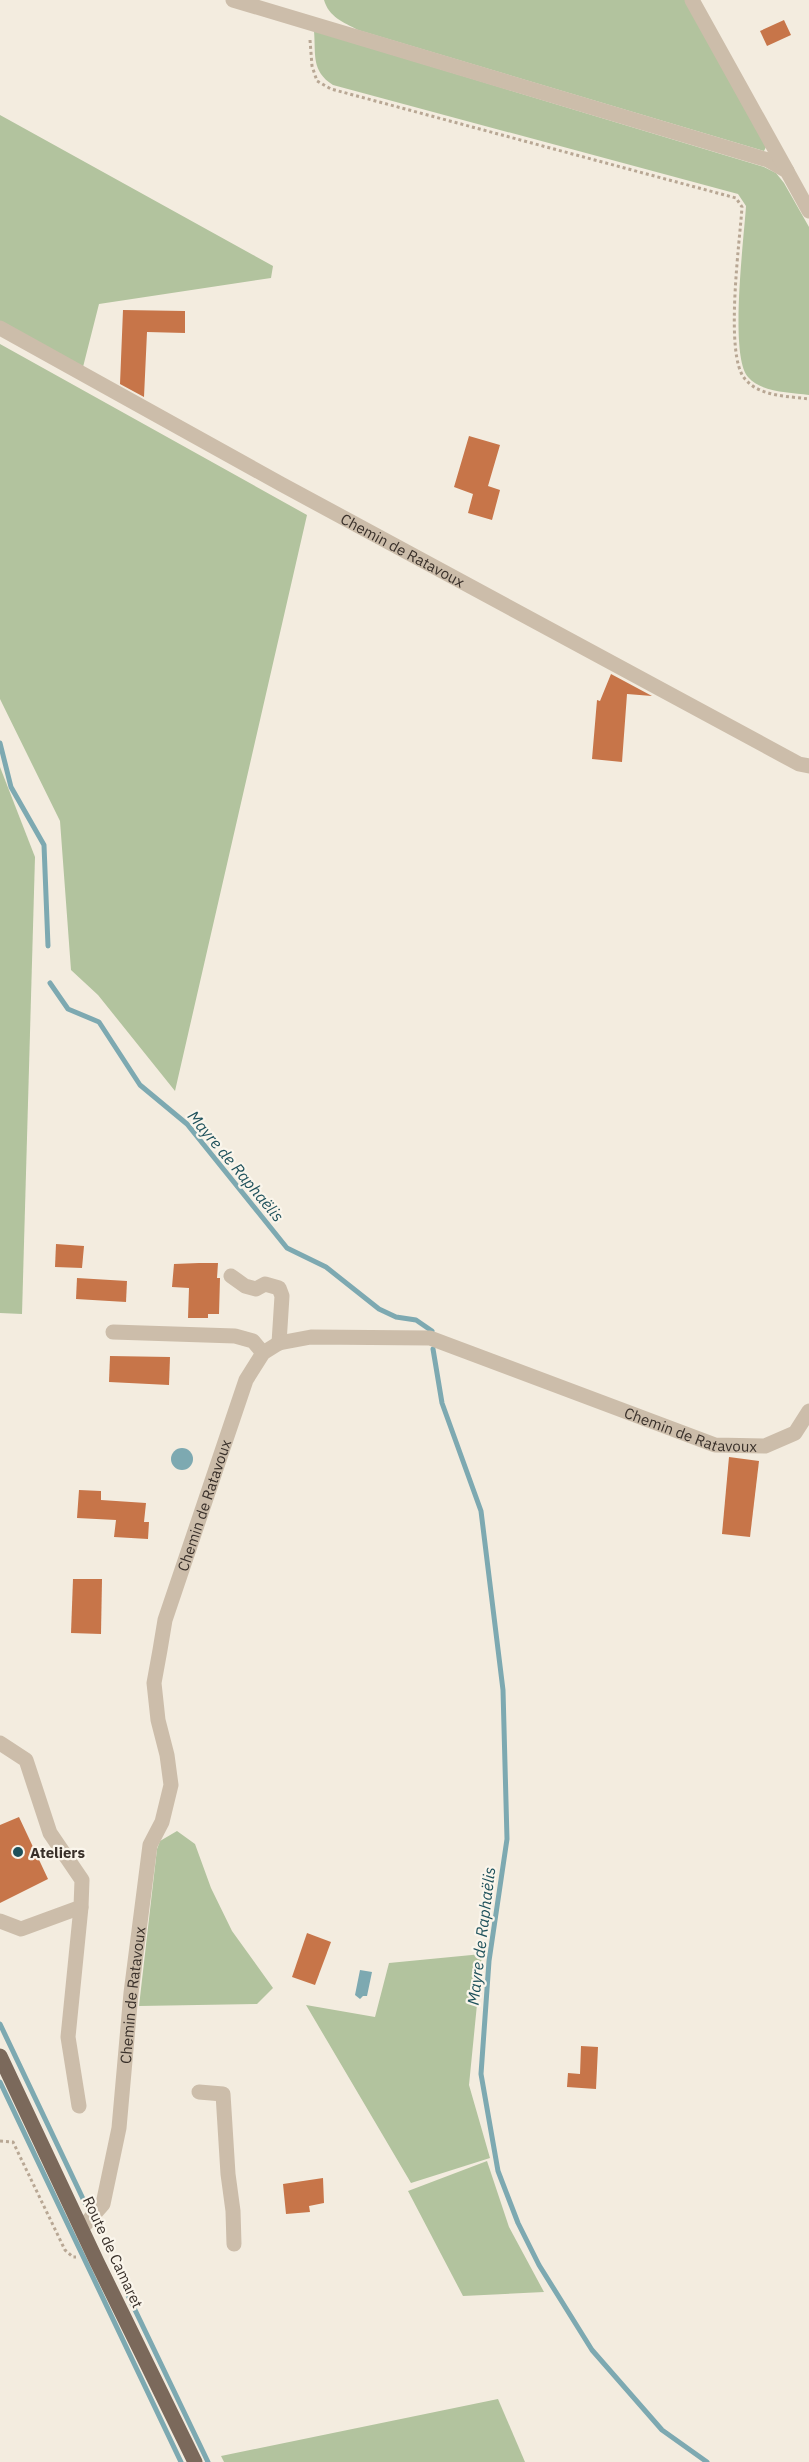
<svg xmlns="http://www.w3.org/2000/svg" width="809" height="2462" font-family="'IBM Plex Sans',sans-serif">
<rect width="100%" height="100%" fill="#f3ecdf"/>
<g fill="#b2c39e">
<path d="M 324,0 L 685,0 L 766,147 L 764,151 L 358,30 C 343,22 329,17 324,0 Z"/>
<path d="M 314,31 L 764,167 L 776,173 L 784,183 L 809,227 L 809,395 C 789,392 762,393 748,377 C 729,355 744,239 746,206 L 738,194 L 333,85 C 311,71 316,55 314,31 Z"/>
<polygon points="0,115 273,266 271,278 99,304 83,367 0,321"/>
<polygon points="0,344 307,515 175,1091 98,995 71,970 60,821 0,699"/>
<polygon points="0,767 35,857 22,1314 0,1313"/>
<polygon points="177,1831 195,1844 211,1888 232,1931 273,1988 257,2004 139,2006 157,1849 160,1841"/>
<polygon points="482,1954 469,2085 490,2158 411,2183 306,2005 375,2017 389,1963"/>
<polygon points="487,2161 509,2227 544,2292 463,2296 408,2191"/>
<polygon points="498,2399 525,2462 224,2462 221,2456"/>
</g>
<g fill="#7da9b1">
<circle cx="182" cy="1459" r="11"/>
<polygon points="360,1970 372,1972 367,1996 363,1996 360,1999 355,1995"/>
</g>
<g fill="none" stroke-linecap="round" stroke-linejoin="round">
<g stroke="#7da9b1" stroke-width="5">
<polyline points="0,743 11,787 44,845 48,946"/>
<polyline points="50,983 68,1009 99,1022 140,1085 187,1124 287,1248 326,1267 379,1309 396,1317 416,1320 432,1331"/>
<polyline points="433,1349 442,1403 481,1511 503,1690 507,1839 489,1961 481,2074 498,2171 518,2223 539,2265 592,2350 662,2430 707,2462"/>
<polyline points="0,2024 85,2203"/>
<polyline points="0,2082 181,2462"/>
<polyline points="124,2287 208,2462"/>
</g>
</g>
<g fill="#c77549">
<polygon points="784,20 791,35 767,46 760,31"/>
<polygon points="123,310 185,311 185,333 147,332 144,397 120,384"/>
<polygon points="469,436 500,445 488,486 500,490 492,520 468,513 473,494 454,487"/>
<polygon points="611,674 652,696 627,694 622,762 592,759 597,700 600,701"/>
<polygon points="56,1244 84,1246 82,1268 55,1267"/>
<polygon points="199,1263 218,1263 217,1278 220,1278 219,1314 208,1314 208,1318 188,1318 189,1288 172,1287 174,1264"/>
<polygon points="77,1278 127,1281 126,1302 76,1299"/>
<polygon points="110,1356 170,1357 169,1385 109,1382"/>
<polygon points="729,1457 759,1461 750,1537 722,1534"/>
<polygon points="79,1490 101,1491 101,1500 146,1503 144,1522 149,1522 148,1539 114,1537 116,1520 77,1518"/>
<polygon points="73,1579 102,1579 101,1634 71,1633"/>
<polygon points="19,1817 48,1879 0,1903 0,1825"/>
<polygon points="307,1933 331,1942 315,1985 292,1977"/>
<polygon points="581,2046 598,2047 596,2089 567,2087 568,2073 580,2074"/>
<polygon points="323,2178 324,2203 309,2206 310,2212 286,2214 283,2184"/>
</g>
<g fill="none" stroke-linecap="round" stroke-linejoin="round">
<g stroke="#b8a794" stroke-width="3" stroke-dasharray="3 3" stroke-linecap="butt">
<path d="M 310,40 L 312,66 L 317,81 L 331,89 L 736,198 L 742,207 C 740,240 724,356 745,379 C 760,397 788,396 809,399"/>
<polyline points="0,2141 13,2142 65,2250 73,2257 76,2257"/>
</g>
<g stroke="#ccbdaa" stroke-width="15">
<polyline points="233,0 768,160 787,171 809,211"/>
<polyline points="692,0 787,171"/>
<path id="s1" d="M 0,328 L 281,484 L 799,764 L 809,766"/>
<polyline points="231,1276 245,1286 256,1289 265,1284 279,1288 282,1296 279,1343"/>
<polyline points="113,1332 235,1336 253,1341 263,1353"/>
<polyline points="0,1743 26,1760 50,1833 82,1880 81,1907 21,1929 0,1921"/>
<polyline points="199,2092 223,2094 228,2174 233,2211 234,2244"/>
<polyline points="79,2106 68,2037 81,1907"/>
<path id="s2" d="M 82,2228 L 103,2204 L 119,2128 L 131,1993 L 150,1845 L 162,1822 L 171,1785 L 167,1755 L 158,1720 L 154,1683 L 160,1650 L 165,1620 L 246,1380 L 263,1353 L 279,1343 L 311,1337 L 430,1338 L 715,1445 L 765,1446 L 795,1433 L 809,1411"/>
</g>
<polyline stroke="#7b695b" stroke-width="15" points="0,2056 97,2262 195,2462"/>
</g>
<circle fill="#1e515b" stroke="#faf5eb" stroke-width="2" cx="18" cy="1852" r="6"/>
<g text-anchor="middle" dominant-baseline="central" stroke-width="4.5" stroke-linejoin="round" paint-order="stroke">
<g font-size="15" fill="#39302a" stroke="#faf5eb">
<text stroke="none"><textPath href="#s1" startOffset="460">Chemin de Ratavoux</textPath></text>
<text stroke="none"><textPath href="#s2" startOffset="1359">Chemin de Ratavoux</textPath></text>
<text stroke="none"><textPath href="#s2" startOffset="747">Chemin de Ratavoux</textPath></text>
<text stroke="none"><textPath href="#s2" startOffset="243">Chemin de Ratavoux</textPath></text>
<text transform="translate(113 2252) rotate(65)">Route de Camaret</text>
</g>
<g font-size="15" font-weight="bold" fill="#39302a" stroke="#faf5eb" text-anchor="start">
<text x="30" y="1852">Ateliers</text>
</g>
<g font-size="16" font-style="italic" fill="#1e515b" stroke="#faf5eb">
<text transform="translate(236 1166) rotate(50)">Mayre de Raphaëlis</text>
<text transform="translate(481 1936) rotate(-83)">Mayre de Raphaëlis</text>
</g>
</g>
</svg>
